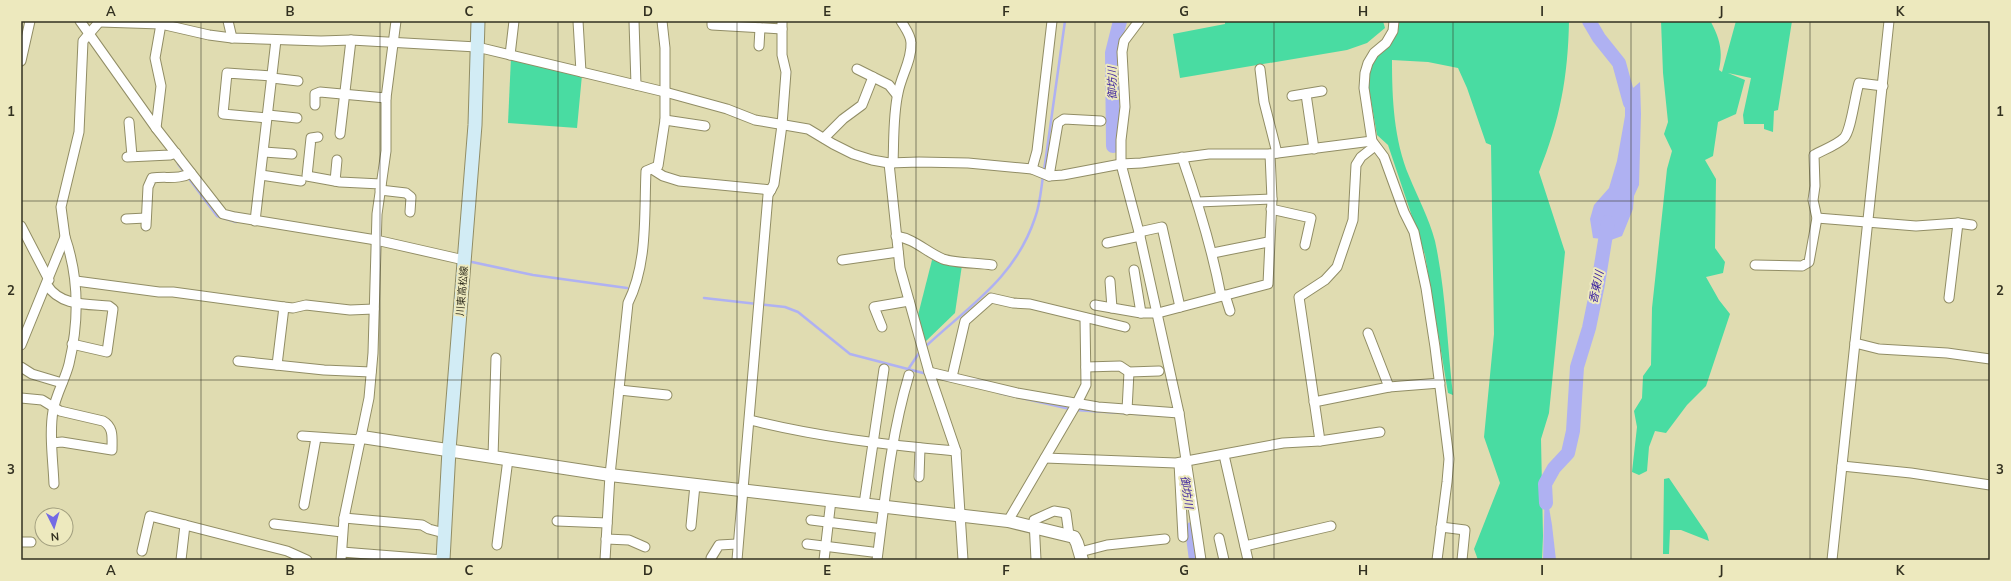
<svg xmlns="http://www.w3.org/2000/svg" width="2011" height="581" font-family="Mulish,'Noto Sans JP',sans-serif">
<rect width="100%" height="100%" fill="#e0dcb1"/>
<g fill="#49dca2">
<polygon points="1225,21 1383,21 1385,28 1367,43 1347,50 1180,78 1173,34 1225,24"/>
<path d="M 1396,21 L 1569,21 C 1568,77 1560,120 1539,172 L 1565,252 L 1549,413 L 1541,439 L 1543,536 L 1542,560 L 1478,560 L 1474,549 L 1500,483 L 1484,437 L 1494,334 L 1491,145 L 1486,143 L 1467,88 L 1458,68 L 1428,62 L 1392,60 C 1392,99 1394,140 1409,176 C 1418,198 1429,218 1435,241 C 1446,292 1447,343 1453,395 L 1448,393 L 1425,255 L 1388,145 L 1377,135 L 1367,77 L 1368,54 L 1381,44 Z"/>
<path d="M 1661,21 L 1711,22 C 1720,39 1723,51 1719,70 L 1722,72 L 1736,21 L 1792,21 L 1778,110 L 1774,111 L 1773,132 L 1764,129 L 1764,124 L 1744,124 L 1743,115 L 1751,78 L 1728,73 L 1745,80 L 1736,114 L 1718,122 L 1713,156 L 1705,160 L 1716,179 L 1715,248 L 1725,262 L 1723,273 L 1706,277 L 1719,300 L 1730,314 L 1706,386 L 1687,405 L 1666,433 L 1655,431 L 1649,447 L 1647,471 L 1639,475 L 1632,472 L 1637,427 L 1634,411 L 1642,398 L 1643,376 L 1651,365 L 1652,308 L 1667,169 L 1672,151 L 1664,134 L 1668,122 L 1663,73 Z"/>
<polygon points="511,57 582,75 577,128 508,123"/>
<polygon points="932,260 962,265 955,313 925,342 917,319"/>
<polygon points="1669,478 1707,534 1709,541 1681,530 1670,530 1669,554 1663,554 1664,479"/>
</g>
<g fill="#afb1f2">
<polygon points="1640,82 1641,114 1639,185 1634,196 1633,209 1622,236 1611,240 1593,238 1590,219 1594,205 1609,188 1617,161 1625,116 1625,85 1633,88"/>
<polygon points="1545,484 1552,525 1556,560 1543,560"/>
</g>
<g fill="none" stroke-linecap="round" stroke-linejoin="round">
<g stroke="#afb1f2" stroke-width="2.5">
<polyline points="25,22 25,21"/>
<polyline points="178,164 217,216 236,222"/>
<polyline points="1044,171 1065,21"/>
<polyline points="472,262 533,275 627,288"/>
<polyline points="704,298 785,307 798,312 850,354 927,374"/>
<path d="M 925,347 C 969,306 1015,278 1035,218 C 1040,205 1041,190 1043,176"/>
<polyline points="907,371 921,350"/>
<polyline points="999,393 1070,409"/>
<polyline points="1075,410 1152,415"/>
</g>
<g stroke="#afb1f2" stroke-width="14">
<polyline points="1589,21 1599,38 1619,63 1630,103"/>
<polyline points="1113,146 1112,53 1120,21"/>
<polyline points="1546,503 1545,484 1554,468 1568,453 1573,431 1577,367 1589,328 1598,284 1608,222"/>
<polyline points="1192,529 1196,560"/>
</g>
<g stroke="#918d65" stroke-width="11">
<g id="minor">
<polyline points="80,21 156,128 223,214 235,217 376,240 464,260"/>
<polyline points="228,21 232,38"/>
<polyline points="578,21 581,72"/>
<polyline points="634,21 636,85"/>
<polyline points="712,21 712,25 782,29"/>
<polyline points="1139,21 1124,41 1122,52 1125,107 1121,140 1121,164 1139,232 1179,413 1201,560"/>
<polyline points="1394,21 1393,31 1386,43 1374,53 1368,63 1365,73 1364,88 1372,141 1384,157 1404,212 1414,232 1426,288 1435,347 1449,459 1447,482 1437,560"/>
<polyline points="100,22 161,24 209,35 232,38 321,41 351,40 477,47 665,92 727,109 755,120 808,129 833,144 853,154 872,160 889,163 919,162 968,163 1032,169 1049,176 1063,175 1121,164 1141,163 1209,154 1270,154 1372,141"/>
<polyline points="759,46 760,28"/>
<polyline points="510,55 514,21"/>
<polyline points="21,61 30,21"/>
<polyline points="857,69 889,85 897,95"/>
<polyline points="1260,69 1264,102 1277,153"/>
<polyline points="272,78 298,81"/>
<polyline points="1306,94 1314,149"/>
<polyline points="1292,96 1322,91"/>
<polyline points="315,105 315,94 320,92 386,98"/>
<polyline points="268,115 297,118"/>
<polyline points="267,118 223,114 227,73 272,76"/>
<polyline points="665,120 705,126"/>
<polyline points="129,122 132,156"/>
<polyline points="156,128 161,86 155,58 161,24"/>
<polyline points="340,134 351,40"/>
<polyline points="318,137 311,138 307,176 340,182 381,184"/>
<polyline points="824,138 843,119 862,105 873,77"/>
<polyline points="264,152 292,154"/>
<polyline points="127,157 170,155 176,153"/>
<path d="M 1182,157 C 1198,203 1212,248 1221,296"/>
<polyline points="889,163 900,268 929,372 956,451 963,560"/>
<path d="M 893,163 C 894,140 893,115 898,93 C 901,76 912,60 911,43 C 911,35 905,28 901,21"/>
<polyline points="652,169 663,176 679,181 771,190"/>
<polyline points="1032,169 1037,151 1052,21"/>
<polyline points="261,175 301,181"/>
<polyline points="1049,176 1058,123 1064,119 1101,121"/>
<polyline points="335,181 337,160"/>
<polyline points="380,190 406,193 411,197 410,212"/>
<polyline points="1198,202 1272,199"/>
<polyline points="1271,209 1311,218 1305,245"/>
<polyline points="1817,218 1916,226 1958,223 1972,225"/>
<polyline points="126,219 146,218"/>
<polyline points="255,221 276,40"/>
<polyline points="21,226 49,280"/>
<path d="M 146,226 L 148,187 L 152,178 C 166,176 179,180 191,173"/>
<polyline points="1139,232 1162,227 1180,307"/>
<path d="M 896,236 C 915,239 926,252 943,259 C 954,263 979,263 992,265"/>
<polyline points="1107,243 1140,236"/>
<polyline points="1213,253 1268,242"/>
<polyline points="842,260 898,252"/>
<path d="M 1755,265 L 1802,266 L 1809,262 L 1817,218 L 1813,200 L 1815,186 L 1814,155 C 1823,150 1837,145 1844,138 C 1851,131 1855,95 1859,83 L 1883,86"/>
<polyline points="1134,270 1141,313"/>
<polyline points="76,281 159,292 173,292 284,307 293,308 306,305 350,310 374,309"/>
<polyline points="1110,281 1112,308"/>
<path d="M 47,285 C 60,306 87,304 109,306 L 113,309 L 107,352 L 72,344"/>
<polyline points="1225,295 1230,311"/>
<polyline points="1949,298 1958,223"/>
<polyline points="1095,305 1141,313 1158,313 1268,284 1272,199 1270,154"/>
<polyline points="882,327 874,307 909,301"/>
<polyline points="1368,333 1389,387"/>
<polyline points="1855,343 1879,349 1947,353 1990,359"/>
<polyline points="21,345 65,237 61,207 79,132 83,41 100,21"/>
<polyline points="238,361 324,370 371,372"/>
<polyline points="277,365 284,307"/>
<polyline points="21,367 32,374 62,383"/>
<polyline points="1086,367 1120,366 1129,372 1159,371"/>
<polyline points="929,372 1017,393 1098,407 1179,413"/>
<polyline points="952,377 965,321 991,298 1013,303 1030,304 1125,327"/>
<polyline points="619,390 667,395"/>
<path d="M 21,398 L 42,400 L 60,411 L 103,421 C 114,427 112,438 112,450 L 62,442 L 52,443"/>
<polyline points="1314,402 1389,387 1440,383"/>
<polyline points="1127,410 1129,372"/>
<path d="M 750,420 C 818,437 886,445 956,451"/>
<polyline points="302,436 361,440"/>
<polyline points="1320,441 1380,432"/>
<polyline points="1224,455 1248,560"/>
<polyline points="493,457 496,358"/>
<polyline points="1045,458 1176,463 1283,443 1320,441 1299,297 1325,280 1337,267 1353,220 1356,165 1361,157 1375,146"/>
<polyline points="1179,463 1183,537"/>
<polyline points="1842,466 1911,473 1990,485"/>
<polyline points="919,477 920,448"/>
<path d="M 54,484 C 53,460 49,434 53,411 C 56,394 65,380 69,364 C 79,322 79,278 65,237"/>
<polyline points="864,504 884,369"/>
<polyline points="304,505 316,438"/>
<polyline points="344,518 422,525 429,529 444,533"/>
<polyline points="811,520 875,528"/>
<polyline points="557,521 607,523"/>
<polyline points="1008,521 1077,403 1086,385 1085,318"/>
<polyline points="274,524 342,532"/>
<polyline points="691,526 695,485"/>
<polyline points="1441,527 1465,530 1462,560"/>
<polyline points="1219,538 1224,560"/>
<polyline points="606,539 629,540 645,547"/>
<polyline points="21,542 31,542"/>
<polyline points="807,544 872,552"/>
<polyline points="497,545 508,459"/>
<polyline points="1245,546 1331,526"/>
<polyline points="142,551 150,516 287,551 307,560"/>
<polyline points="342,552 443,560"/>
<polyline points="1080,552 1107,545 1165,539"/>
<polyline points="711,558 719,545 737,544"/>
<polyline points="181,560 185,525"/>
<polyline points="341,560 344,518 369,398 373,353 377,214 386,151 386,98 396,21"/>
<path d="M 605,560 L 610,475 L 628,303 C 648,263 644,214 646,171 L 658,166 L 665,120 L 665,48 L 662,21"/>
<polyline points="737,560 768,195 774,184 782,125 786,72 782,55 782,21"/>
<polyline points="824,560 831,500"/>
<path d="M 877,560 C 885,498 891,435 909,375"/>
<polyline points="1036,560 1034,520 1054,511 1066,513 1069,535"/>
<polyline points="1832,560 1889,21"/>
</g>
</g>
<g stroke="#918d65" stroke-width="14">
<polyline id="tertiary" points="362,437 610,475 1008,521 1074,537 1077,543 1082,560"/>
</g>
<g stroke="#918d65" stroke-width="15">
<polyline id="secondary" points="443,560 449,450 475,125 478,21"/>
</g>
<use href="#minor" stroke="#fff" stroke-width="9"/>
<use href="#tertiary" stroke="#fff" stroke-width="12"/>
<use href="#secondary" stroke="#d2ecf5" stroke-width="13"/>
</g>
<path fill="none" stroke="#323020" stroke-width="1" stroke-opacity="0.55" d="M 201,21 L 201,560M 380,21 L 380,560M 558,21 L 558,560M 737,21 L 737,560M 916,21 L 916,560M 1095,21 L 1095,560M 1274,21 L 1274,560M 1453,21 L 1453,560M 1631,21 L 1631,560M 1810,21 L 1810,560M 21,201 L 1990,201M 21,380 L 1990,380"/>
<g text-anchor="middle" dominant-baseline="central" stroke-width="4" stroke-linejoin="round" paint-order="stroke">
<g font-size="10" fill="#323020" stroke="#ede9be">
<text transform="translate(462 291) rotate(-85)">川東高松線</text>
</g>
<g font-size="11" font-style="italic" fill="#3e24a0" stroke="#ede9be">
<text transform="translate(1112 83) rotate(-91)">御坊川</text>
<text transform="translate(1596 287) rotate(-78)">香東川</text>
<text transform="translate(1187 492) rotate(82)">御坊川</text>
</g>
</g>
<rect width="2011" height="581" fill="none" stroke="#ede9be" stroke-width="44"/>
<g transform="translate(54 527) rotate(175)"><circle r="19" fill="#ede9be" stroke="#a29f7f"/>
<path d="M0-3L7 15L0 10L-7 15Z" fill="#736ae4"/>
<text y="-6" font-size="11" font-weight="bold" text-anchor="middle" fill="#323020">N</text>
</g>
<rect x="22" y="22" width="1967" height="537" fill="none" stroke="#323020" stroke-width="1.5"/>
<g font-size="13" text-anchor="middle" font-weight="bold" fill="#323020">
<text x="111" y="16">A</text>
<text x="290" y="16">B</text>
<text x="469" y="16">C</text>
<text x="648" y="16">D</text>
<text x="827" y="16">E</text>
<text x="1006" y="16">F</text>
<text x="1184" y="16">G</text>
<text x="1363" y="16">H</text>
<text x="1542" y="16">I</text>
<text x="1721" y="16">J</text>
<text x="1900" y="16">K</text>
<text x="11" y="116">1</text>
<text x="2000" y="116">1</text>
<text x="11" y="295">2</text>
<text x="2000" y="295">2</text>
<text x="11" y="474">3</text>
<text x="2000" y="474">3</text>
<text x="111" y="575">A</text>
<text x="290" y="575">B</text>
<text x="469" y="575">C</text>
<text x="648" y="575">D</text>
<text x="827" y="575">E</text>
<text x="1006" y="575">F</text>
<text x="1184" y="575">G</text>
<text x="1363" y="575">H</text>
<text x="1542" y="575">I</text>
<text x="1721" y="575">J</text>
<text x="1900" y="575">K</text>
</g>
</svg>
